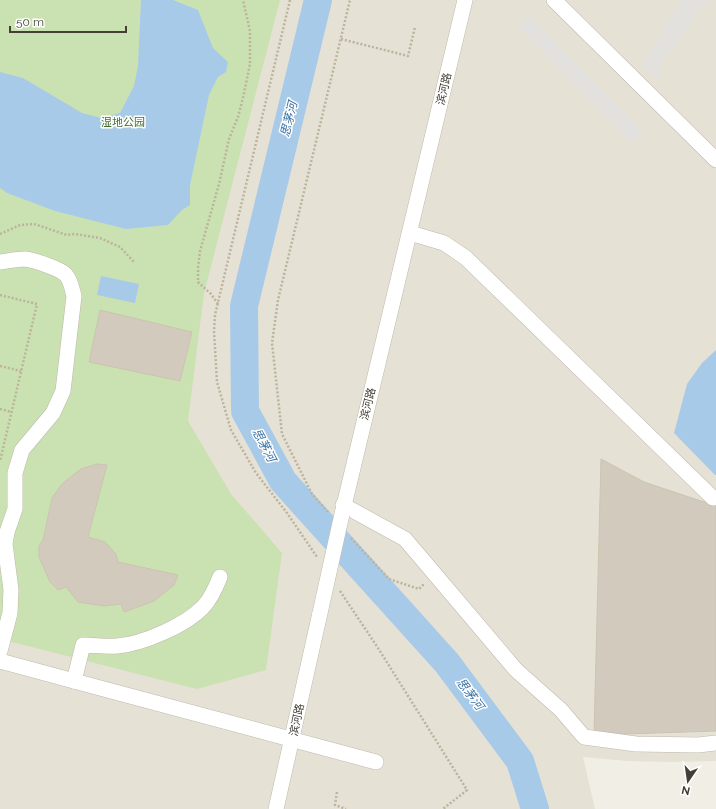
<svg xmlns="http://www.w3.org/2000/svg" width="716" height="809" font-family="Raleway,'Noto Sans SC',sans-serif">
<rect width="100%" height="100%" fill="#f1eee6"/>
<polygon fill="#e5e1d5" points="0,0 716,0 716,761 671,762 627,761 583,757 595,809 0,809"/>
<polygon fill="#cae2b2" points="0,0 280,0 204,293 188,421 231,494 282,553 266,670 197,689 0,639"/>
<g fill="#e3e1de">
<polygon points="681,0 710,0 699,9 681,39 662,61 660,67 660,82 641,66"/>
<polygon points="529,15 644,132 631,143 520,29 516,28"/>
</g>
<g fill="#a8cae9">
<polygon points="141,0 173,0 198,10 213,48 228,62 226,72 218,77 209,95 190,185 190,205 182,210 168,225 126,229 55,211 7,193 0,188 0,72 23,78 82,113 101,118 120,113 134,86 138,66"/>
<polygon points="101,276 139,284 135,303 97,295"/>
<polygon points="716,350 716,475 715,475 674,433 687,384 702,363"/>
</g>
<g fill="none" stroke-linecap="round" stroke-linejoin="round">
<polyline stroke="#a8cae9" stroke-width="28" points="318,0 244,306 245,411 283,481 447,663 520,761 535,809"/>
</g>
<g fill="#d2cbbd" stroke="#ccc3b1">
<polygon points="100,310 192,332 180,381 89,362"/>
<polygon points="601,459 644,482 701,501 716,504 716,731 594,735"/>
<polygon points="97,464 107,465 88,537 105,542 116,554 118,562 178,575 174,585 154,601 124,612 121,604 104,606 78,602 66,587 58,590 50,582 39,557 39,546 43,540 52,498 62,484 81,469"/>
</g>
<g fill="none" stroke-linecap="round" stroke-linejoin="round">
<g stroke="#bfb9ad" stroke-width="16">
<g id="minor">
<polyline points="554,0 716,160"/>
<polyline points="410,233 444,243 466,258 713,498"/>
<path d="M 0,262 C 8,261 17,259 25,259 C 34,260 61,269 66,275 C 71,281 72,289 74,296 L 63,391 L 53,413 L 22,450 L 15,473 L 15,509 L 7,532 L 5,544 L 11,590 L 10,613 L 0,651"/>
<polyline points="343,505 405,539 516,670 561,710 584,737 636,744 698,745 716,743"/>
<polyline points="342,514 465,0"/>
<polyline points="0,661 74,681 376,762"/>
<path d="M 74,681 L 83,645 C 94,645 106,647 117,646 C 143,644 186,625 203,607 C 211,599 216,587 220,577"/>
<polyline points="276,809 320,613"/>
</g>
</g>
<g stroke="#bcb39c" stroke-width="2.5" stroke-dasharray="2 2" stroke-linecap="butt">
<polyline points="290,0 215,315 214,331 217,382 231,430 256,473 287,513 317,557"/>
<polyline points="341,39 408,56 415,27"/>
<polyline points="0,234 20,225 34,224 67,235 75,234 100,238 120,247 134,262"/>
<polyline points="0,295 37,304 0,461"/>
<polyline points="218,304 211,294 198,282 198,268 200,251 219,184 229,139 238,117 243,98 250,64 250,31 243,0"/>
<polyline points="0,366 21,371"/>
<polyline points="0,409 12,412"/>
<polyline points="328,512 312,494 282,434 272,343 278,300 350,0"/>
<polyline points="351,538 389,579 419,589 424,584"/>
<polyline points="340,591 378,648 467,790 443,809"/>
<polyline points="337,792 335,805 346,809"/>
</g>
<use href="#minor" stroke="#fff" stroke-width="15"/>
<g stroke="#bfb9ad" stroke-width="16" stroke-linecap="butt">
<polyline id="minor-bridge" points="320,613 342,514"/>
</g>
<use href="#minor-bridge" stroke="#fff" stroke-width="15"/>
</g>
<g text-anchor="middle" dominant-baseline="central" stroke-width="3" stroke-linejoin="round" paint-order="stroke">
<g font-size="11" fill="#433f36" stroke="#fff">
<text transform="translate(444 89) rotate(-77)">滨河路</text>
<text transform="translate(368 404) rotate(-76)">滨河路</text>
<text transform="translate(297 720) rotate(-78)">滨河路</text>
</g>
<g font-size="11" fill="#446f2f" stroke="#fff">
<text x="123" y="122">湿地公园</text>
</g>
<g font-size="12" font-style="italic" fill="#3a71a4" stroke="#fff">
<text transform="translate(289 119) rotate(-76)">思茅河</text>
<text transform="translate(264 445) rotate(62)">思茅河</text>
<text transform="translate(470 694) rotate(53)">思茅河</text>
</g>
</g>
<g transform="translate(688 781) rotate(193)" stroke="#ffffff" stroke-width="3" paint-order="stroke">
<path d="M0-3L7 15L0 10L-7 15Z" fill="#433f36"/>
<text y="-6" font-size="11" font-weight="bold" text-anchor="middle" fill="#433f36">N</text>
</g>
<path d="M10 26v6h116v-6" fill="none" stroke="#433f36" stroke-width="2"/>
<text x="16" y="26" font-size="12" fill="#433f36" stroke="#ffffff" stroke-width="3" paint-order="stroke">50 m</text>
</svg>
